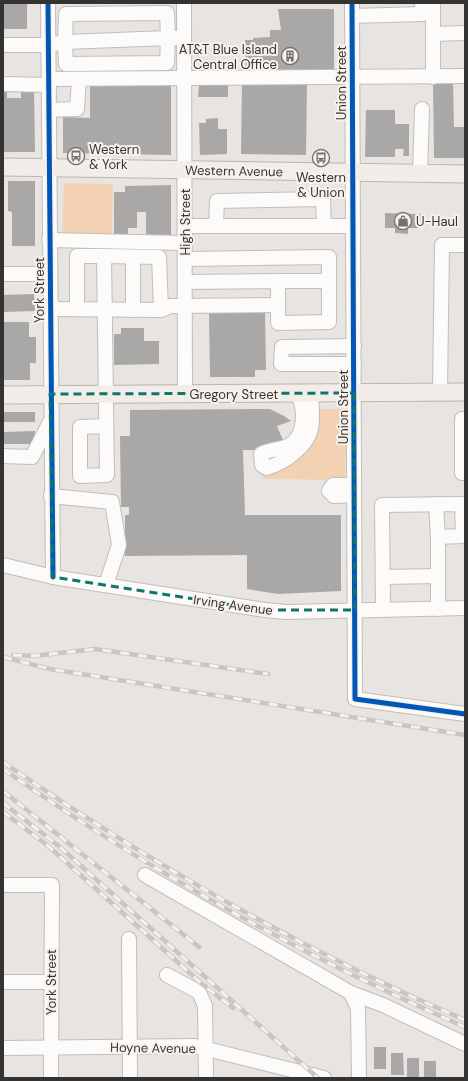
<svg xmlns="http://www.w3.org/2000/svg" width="468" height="1081" font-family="'DM Sans',sans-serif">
<rect width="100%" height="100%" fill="#e8e4e1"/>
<g fill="#f3d2b3">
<polygon points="64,183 113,184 112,237 62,236"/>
<polygon points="315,409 347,409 345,480 262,479 269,472"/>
</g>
<g fill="#a9a8a7">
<rect x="3" y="3" width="24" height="26"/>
<polygon points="278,9 334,9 334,72 246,72 245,40 253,40 253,38 270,37 270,30 281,30"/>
<polygon points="433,81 453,81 454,127 465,127 465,158 434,158"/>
<polygon points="242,83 307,84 306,155 241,154"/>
<polygon points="199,84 228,85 228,97 198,97"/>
<polygon points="3,86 7,86 7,98 21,98 21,87 34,87 35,152 3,152"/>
<polygon points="90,86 171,86 171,155 63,153 63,117 90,118"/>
<polygon points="366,110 395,110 395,124 409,124 409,156 403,156 404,149 395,149 395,157 365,157"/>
<polygon points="218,118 218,129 227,129 227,154 200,155 199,123 206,123 206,119"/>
<polygon points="8,181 35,181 35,246 12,246 12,212 8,211"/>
<polygon points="171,185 171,238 146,238 146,212 137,212 137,228 128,228 128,236 114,236 114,192 125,192 125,186"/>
<polygon points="385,213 421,214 420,228 408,228 408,234 395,233 395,228 385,228"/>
<polygon points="34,294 35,311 3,312 3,295"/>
<polygon points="265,311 266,370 255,370 255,377 210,377 209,312"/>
<polygon points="3,322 29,322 29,337 36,337 36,363 30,363 30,380 3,380"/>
<polygon points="121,328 144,328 144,341 159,341 159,364 114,365 114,334 121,334"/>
<polygon points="270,409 284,416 291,421 277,426 283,440 257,450 243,450 245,515 341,515 341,591 278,594 247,589 247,555 125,556 125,515 129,515 129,507 121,507 120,436 130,436 130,410"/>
<rect x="3" y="412" width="32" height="10"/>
<polygon points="35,431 34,444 3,444 3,432"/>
<rect x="374" y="1047" width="12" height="22"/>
<polygon points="391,1053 403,1053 404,1075 391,1075"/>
<rect x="407" y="1058" width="12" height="20"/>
<rect x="424" y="1061" width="12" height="17"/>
</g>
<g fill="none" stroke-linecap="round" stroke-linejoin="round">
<g stroke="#c0bebb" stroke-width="16">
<g id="minor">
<polyline points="48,3 53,577"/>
<polyline points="184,3 185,394"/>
<polyline points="352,3 355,699 465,714"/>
<polyline points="433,3 433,77"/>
<polyline points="352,16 423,14 422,3"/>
<polyline points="433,34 465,33"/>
<polygon points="168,38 167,63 66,64 65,42"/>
<polyline points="3,45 48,45 65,42 66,14 167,13 168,38 177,38"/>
<polyline points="49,79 465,76"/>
<polyline points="3,84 49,85"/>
<polyline points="49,110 77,109 79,79"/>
<polyline points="420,174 422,109"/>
<polyline points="185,226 353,226"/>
<polyline points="216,226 217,201 323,199 324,226"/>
<polyline points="49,240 185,243"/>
<polyline points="133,257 133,310"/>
<polyline points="185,259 329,257 329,322 278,323 278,281 185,282"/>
<polyline points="3,274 50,274"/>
<polyline points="278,281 329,281"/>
<polyline points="50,309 161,310 170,306 278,305"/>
<polyline points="77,309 77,256 104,256"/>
<polyline points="354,346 282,347 281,364 354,364"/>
<polyline points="440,392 442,245 465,245"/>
<path d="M 297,393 C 306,409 306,437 288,446 C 279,450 269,449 261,454 L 262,465 L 266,468 C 277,465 286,460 294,453 C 317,435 312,419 311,393"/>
<polyline points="465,419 462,419 462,473 465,473"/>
<polyline points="106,426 80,427 80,476 107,475 104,256 159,257 161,310"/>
<polyline points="3,456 32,457 50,422"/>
<polyline points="354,495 334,496 329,491 333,485 354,485"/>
<polyline points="51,496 112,502 119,545 106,585"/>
<polyline points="436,504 438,537"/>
<polyline points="3,565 53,577 265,610 286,612 465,608"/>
<polyline points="383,577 438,576"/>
<polyline points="383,610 382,505 462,504 463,536 438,537 438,609"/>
<polyline points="145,875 351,993 358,1008 359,1078"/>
<polyline points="3,885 52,885 51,1078"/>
<polyline points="129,939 130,1078"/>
<polyline points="167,975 199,992 205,1006 206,1078"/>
<polyline points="3,982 51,982"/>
<polyline points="351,993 383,1005 465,1044"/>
<polyline points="3,1048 195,1046 324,1078"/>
</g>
</g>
<g stroke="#beb4ab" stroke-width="19">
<g id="major">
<polyline points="3,167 465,174"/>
<polyline points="3,395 465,392"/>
</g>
</g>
<use href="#minor" stroke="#fcfbfa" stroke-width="14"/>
<use href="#major" stroke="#f3ede9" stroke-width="17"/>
<g stroke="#c7c6c5" stroke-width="4.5">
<g id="rail">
<polyline points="13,655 34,656 95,649 268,674"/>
<polyline points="3,657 50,669 465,735"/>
<path d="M 3,762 C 148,862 302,950 465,1020"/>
<path d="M 3,769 C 149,871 303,956 465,1027"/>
<polyline points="3,791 199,947"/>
<polyline points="3,803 60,847 318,1078"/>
<polyline points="3,812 47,845 202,984 233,1008"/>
</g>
</g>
<use href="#rail" stroke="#f8f1eb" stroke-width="3" stroke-dasharray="9" stroke-linecap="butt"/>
<g stroke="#f8f1eb" stroke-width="8">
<g id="cycleway">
<polyline points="48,3 53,577"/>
<polyline points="352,3 355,699 465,714"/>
</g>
</g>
<use href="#cycleway" stroke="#0057b8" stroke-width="5"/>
</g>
<path fill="none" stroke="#0f766e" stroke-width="3" stroke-dasharray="8 5" stroke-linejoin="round" d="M 354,393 L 355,610 L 265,610 L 53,577 L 50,394 Z"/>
<defs>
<g id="building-ring" transform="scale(0.9)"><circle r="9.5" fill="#f8f1eb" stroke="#74716f" stroke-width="1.5"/><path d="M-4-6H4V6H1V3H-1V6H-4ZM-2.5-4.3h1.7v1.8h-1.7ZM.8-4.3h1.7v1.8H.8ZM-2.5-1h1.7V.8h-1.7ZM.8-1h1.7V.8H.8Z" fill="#74716f"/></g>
<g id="bus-ring" transform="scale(0.9)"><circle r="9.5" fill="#f8f1eb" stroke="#74716f" stroke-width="1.5"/><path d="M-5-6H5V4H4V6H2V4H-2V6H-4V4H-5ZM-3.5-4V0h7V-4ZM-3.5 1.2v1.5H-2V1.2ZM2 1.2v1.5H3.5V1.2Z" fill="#74716f"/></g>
<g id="shop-ring" transform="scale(0.9)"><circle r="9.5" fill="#f8f1eb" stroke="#74716f" stroke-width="1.5"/><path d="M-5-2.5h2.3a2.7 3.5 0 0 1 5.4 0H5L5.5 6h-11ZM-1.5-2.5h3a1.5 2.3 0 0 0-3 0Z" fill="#74716f"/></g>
</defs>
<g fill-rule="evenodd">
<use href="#building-ring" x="290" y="56"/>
<use href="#bus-ring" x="76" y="156"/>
<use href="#bus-ring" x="321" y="158"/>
<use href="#shop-ring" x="403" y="221"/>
</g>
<g text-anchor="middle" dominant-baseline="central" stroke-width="4" stroke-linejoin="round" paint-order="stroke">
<g font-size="13" fill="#353331" stroke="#f8f1eb" text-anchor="start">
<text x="277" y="49" text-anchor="end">AT&amp;T Blue Island<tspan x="277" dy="15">Central Office</tspan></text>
<text x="89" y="149">Western<tspan x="89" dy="15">&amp; York</tspan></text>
<text x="321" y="177" text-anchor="middle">Western<tspan x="321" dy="15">&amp; Union</tspan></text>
<text x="416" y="221">U-Haul</text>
</g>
<g font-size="13" fill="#353331" stroke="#f8f1eb">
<text transform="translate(341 83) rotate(-90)">Union Street</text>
<text transform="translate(234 171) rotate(1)">Western Avenue</text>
<text transform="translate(185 222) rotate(-90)">High Street</text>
<text transform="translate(39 290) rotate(-90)">York Street</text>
<text x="234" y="394">Gregory Street</text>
<text transform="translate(343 407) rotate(-90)">Union Street</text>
<text transform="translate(233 605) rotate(8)">Irving Avenue</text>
<text transform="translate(51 982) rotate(-90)">York Street</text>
<text transform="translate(153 1048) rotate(1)">Hoyne Avenue</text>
</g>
</g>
<rect width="468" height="1081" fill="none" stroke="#353331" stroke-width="8"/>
</svg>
